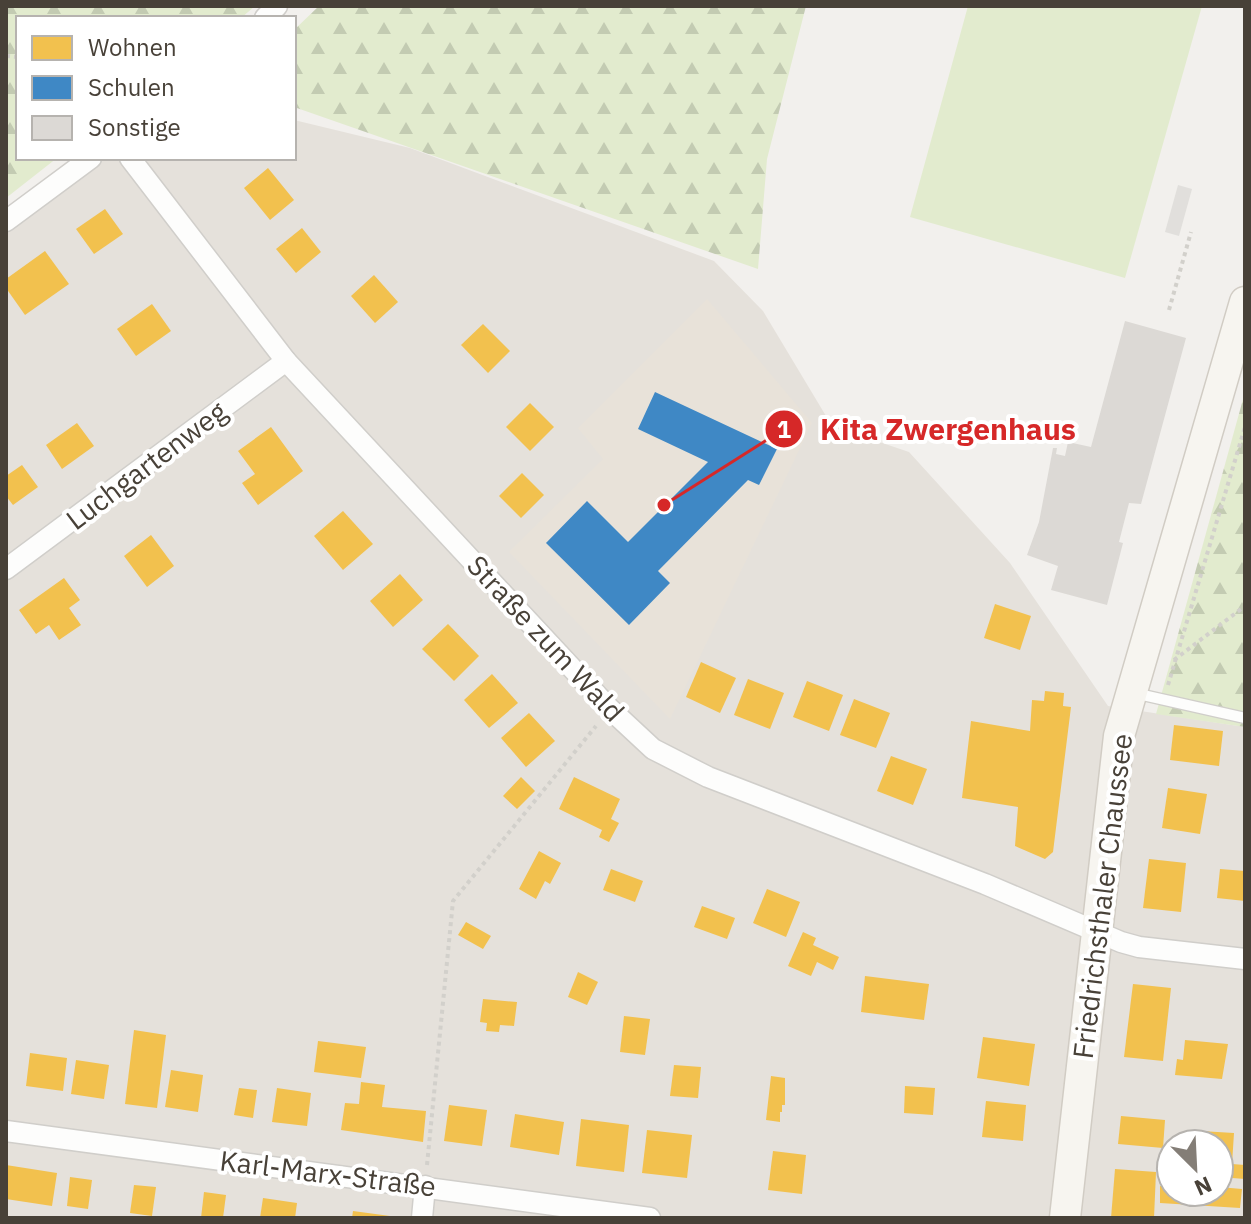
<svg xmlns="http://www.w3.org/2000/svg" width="1251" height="1224" font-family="'IBM Plex Sans',sans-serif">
<defs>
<pattern id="forest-firs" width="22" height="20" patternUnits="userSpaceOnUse" patternTransform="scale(2)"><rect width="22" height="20" fill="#e2ebce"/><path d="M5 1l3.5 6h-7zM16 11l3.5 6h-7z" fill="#c3cbb2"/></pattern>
</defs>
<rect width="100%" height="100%" fill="#f2f0ed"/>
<path fill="#e5e1db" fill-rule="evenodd" d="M 294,120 L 410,148 L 714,261 L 763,311 L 832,426 L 909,452 L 1010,563 L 1108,706 L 1245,727 L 1245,1218 L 6,1218 L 6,229 L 100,158 L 294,158 ZM 1171,1144 L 1219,1144 L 1219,1192 L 1171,1192 Z"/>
<polygon fill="#e8e2d9" points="707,299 812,423 670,719 509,552 603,459 578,428"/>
<polygon fill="#e2ebce" points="968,6 1202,6 1125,278 910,217"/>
<g fill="url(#forest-firs)">
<polygon points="6,6 255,6 241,18 18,18 18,158 57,158 6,198"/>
<polygon points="319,6 806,6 767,159 758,269 294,107 294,30"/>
<polygon points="1245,392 1245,727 1156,714"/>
</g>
<polygon fill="#e1dfdc" points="1178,185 1192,189 1179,236 1165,232"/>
<g fill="#f2c14e">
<polygon points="268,168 294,200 270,220 244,188"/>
<polygon points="105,209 123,234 94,254 76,229"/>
<polygon points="302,228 321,252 296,273 276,249"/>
<polygon points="45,251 69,284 25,315 6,288 6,279"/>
<polygon points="374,275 398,302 375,323 351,296"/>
<polygon points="152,304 171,331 136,356 117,329"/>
<polygon points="483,324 510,351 488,373 461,345"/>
<polygon points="530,403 554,427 530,451 506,427"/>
<polygon points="77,423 94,446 62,469 46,445"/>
<polygon points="271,427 303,471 258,505 242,483 255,474 238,451"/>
<polygon points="22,465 38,487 13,505 6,496 6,476"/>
<polygon points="522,473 544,495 521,518 499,496"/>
<polygon points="343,511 373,544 343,570 314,536"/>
<polygon points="151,535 174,566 147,587 124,556"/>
<polygon points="400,574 423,600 393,627 370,601"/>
<polygon points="64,578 80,600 69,608 81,625 59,640 49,625 36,634 19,610"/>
<polygon points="995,604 1031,616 1020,650 984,638"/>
<polygon points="448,624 479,656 454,681 422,649"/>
<polygon points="701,662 736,678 720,713 686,697"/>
<polygon points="492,674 518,703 489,728 464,700"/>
<polygon points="748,679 784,693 770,729 734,715"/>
<polygon points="807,681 843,695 829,731 793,717"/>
<polygon points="1045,691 1064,693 1063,706 1071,707 1053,852 1045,859 1015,846 1018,807 962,798 971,721 1030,731 1032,700 1044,701"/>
<polygon points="854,699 890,713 876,748 840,735"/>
<polygon points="529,713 555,741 526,767 501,738"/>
<polygon points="1174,725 1223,731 1219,766 1170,760"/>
<polygon points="891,756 927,769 913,805 877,791"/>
<polygon points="521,777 535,791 517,809 503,796"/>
<polygon points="574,777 620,799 611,819 619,823 609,842 599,837 602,830 559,809"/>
<polygon points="1168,788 1207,794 1200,834 1162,828"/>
<polygon points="539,851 561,863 550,884 545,881 536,899 519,889"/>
<polygon points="1149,859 1186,863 1181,912 1143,908"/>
<polygon points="611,869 643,881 635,902 603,890"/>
<polygon points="1220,869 1245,871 1245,901 1217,898"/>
<polygon points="767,889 800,902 786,937 753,923"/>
<polygon points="702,906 735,918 727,939 694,927"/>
<polygon points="466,922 491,936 483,949 458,935"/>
<polygon points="803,932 816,938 813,945 839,957 833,970 817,962 811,976 788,966"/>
<polygon points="578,972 598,982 587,1005 568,997"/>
<polygon points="865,976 929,984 924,1020 861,1012"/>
<polygon points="1133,984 1171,988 1163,1061 1124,1057"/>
<polygon points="483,999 517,1002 514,1026 500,1025 499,1032 486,1031 487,1023 480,1022"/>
<polygon points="624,1016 650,1019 645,1055 620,1052"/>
<polygon points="134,1030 166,1035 157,1108 125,1104"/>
<polygon points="983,1037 1035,1044 1029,1086 977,1078"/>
<polygon points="1185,1040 1228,1044 1222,1079 1175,1075 1177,1059 1183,1060"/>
<polygon points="318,1041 366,1047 361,1078 314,1072"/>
<polygon points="30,1053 67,1058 63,1091 26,1086"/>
<polygon points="76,1060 109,1065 104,1099 71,1094"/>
<polygon points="674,1065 701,1067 698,1098 670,1096"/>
<polygon points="171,1070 203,1075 198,1112 165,1107"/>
<polygon points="771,1076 785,1078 785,1105 782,1105 782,1112 780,1112 780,1122 766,1120"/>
<polygon points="361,1082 385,1085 382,1107 426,1111 423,1142 341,1130 345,1103 359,1104"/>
<polygon points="905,1086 935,1088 933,1115 904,1113"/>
<polygon points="239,1088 257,1090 253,1118 234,1115"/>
<polygon points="277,1088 311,1093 307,1126 272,1122"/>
<polygon points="986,1101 1026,1105 1023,1141 982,1137"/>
<polygon points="449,1105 487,1110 482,1146 444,1141"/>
<polygon points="515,1114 564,1122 559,1155 510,1147"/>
<polygon points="1121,1116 1165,1120 1163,1148 1118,1144"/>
<polygon points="581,1119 629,1125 624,1172 576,1166"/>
<polygon points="647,1130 692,1135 687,1178 642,1173"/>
<polygon points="1201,1131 1234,1133 1232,1164 1245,1165 1245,1179 1219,1177 1219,1144 1200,1144"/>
<polygon points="773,1151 806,1155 802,1194 768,1190"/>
<polygon points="6,1165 57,1173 52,1206 6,1199"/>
<polygon points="1115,1169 1156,1172 1154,1218 1111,1218"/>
<polygon points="70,1177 92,1180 88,1209 67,1206"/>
<polygon points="134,1185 156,1187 152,1216 130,1213"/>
<polygon points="1160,1186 1171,1187 1171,1192 1219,1192 1219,1187 1242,1189 1240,1208 1160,1203"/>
<polygon points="204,1192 226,1195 223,1218 201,1218"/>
<polygon points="263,1198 297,1203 295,1218 260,1218"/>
<polygon points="353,1211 390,1216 389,1218 352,1218"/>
</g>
<polygon fill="#3f88c5" points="655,392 777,449 759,485 748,480 658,571 670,583 629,625 546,543 587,501 628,542 708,462 638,429"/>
<polygon fill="#dcd9d5" points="1125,321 1186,338 1141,504 1129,503 1119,542 1123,543 1107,605 1051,590 1058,566 1027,555 1039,522 1053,448 1057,448 1056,454 1065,456 1068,442 1091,447"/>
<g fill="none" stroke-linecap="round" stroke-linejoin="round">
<g stroke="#d0ceca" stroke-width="13">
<polyline id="lane" points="1134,693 1245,718"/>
</g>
<g stroke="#d0ceca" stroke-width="23">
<g id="street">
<polyline points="265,18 277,6"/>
<polyline points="130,158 286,361 610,709 653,749 708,777 985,884 1121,942 1139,947 1245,959"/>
<polyline points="6,221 91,158"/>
<polyline points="6,569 286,361"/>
<polyline points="6,1131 650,1218"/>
<polyline points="422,1218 425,1186"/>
</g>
</g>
<g stroke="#d1ccc4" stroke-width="33">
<polyline id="secondary" points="1065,1218 1119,736 1245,302"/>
</g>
<g stroke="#d2d0cb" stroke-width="4" stroke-dasharray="4 4" stroke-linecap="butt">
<polyline points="6,56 18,57"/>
<polyline points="1169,310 1191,232"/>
<polyline points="1174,660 1245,606"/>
<polyline points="1168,685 1245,427"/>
<polyline points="427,1165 453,901 596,726"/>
</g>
<use href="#lane" stroke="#fdfdfc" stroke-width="10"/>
<use href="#street" stroke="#fdfdfc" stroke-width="20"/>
<use href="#secondary" stroke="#f7f5f0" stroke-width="30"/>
</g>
<g text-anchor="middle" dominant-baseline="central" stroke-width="8" stroke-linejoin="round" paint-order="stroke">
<g font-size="28" fill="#484138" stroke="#fff">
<text transform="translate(146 465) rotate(-37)">Luchgartenweg</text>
<text transform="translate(546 638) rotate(47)">Straße zum Wald</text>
<text transform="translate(1102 896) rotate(-83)">Friedrichsthaler Chaussee</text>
<text transform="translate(328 1173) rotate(7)">Karl-Marx-Straße</text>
</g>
</g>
<path fill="none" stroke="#d62828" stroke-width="3" d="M664 505L784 429"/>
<g fill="#d62828" stroke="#fff" stroke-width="3">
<circle cx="664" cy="505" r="8"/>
<circle cx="784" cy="429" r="20"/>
</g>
<g font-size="24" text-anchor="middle" font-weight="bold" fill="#fff">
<text x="784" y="438">1</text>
</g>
<g font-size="30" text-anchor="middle" font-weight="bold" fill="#d62828" stroke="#fff" stroke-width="8" stroke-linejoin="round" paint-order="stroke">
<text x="948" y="440">Kita Zwergenhaus</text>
</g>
<rect width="1251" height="1224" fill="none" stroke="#484138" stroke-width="16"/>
<rect x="16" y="16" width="280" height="144" fill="#ffffff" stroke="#b6b3af" stroke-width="2"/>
<rect x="32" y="36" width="40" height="24" fill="#f2c14e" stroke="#b6b3af" stroke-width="2"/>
<text x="88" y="56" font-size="24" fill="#484138">Wohnen</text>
<rect x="32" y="76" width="40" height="24" fill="#3f88c5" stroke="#b6b3af" stroke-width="2"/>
<text x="88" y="96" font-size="24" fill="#484138">Schulen</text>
<rect x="32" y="116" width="40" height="24" fill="#dcd9d5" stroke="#b6b3af" stroke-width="2"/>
<text x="88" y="136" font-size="24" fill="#484138">Sonstige</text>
<g transform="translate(1195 1168) rotate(156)"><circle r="38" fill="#ffffff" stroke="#b6b3af" stroke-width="2"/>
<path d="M0-6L14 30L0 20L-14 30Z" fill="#847e77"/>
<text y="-12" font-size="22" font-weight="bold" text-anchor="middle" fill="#484138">N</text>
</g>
</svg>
